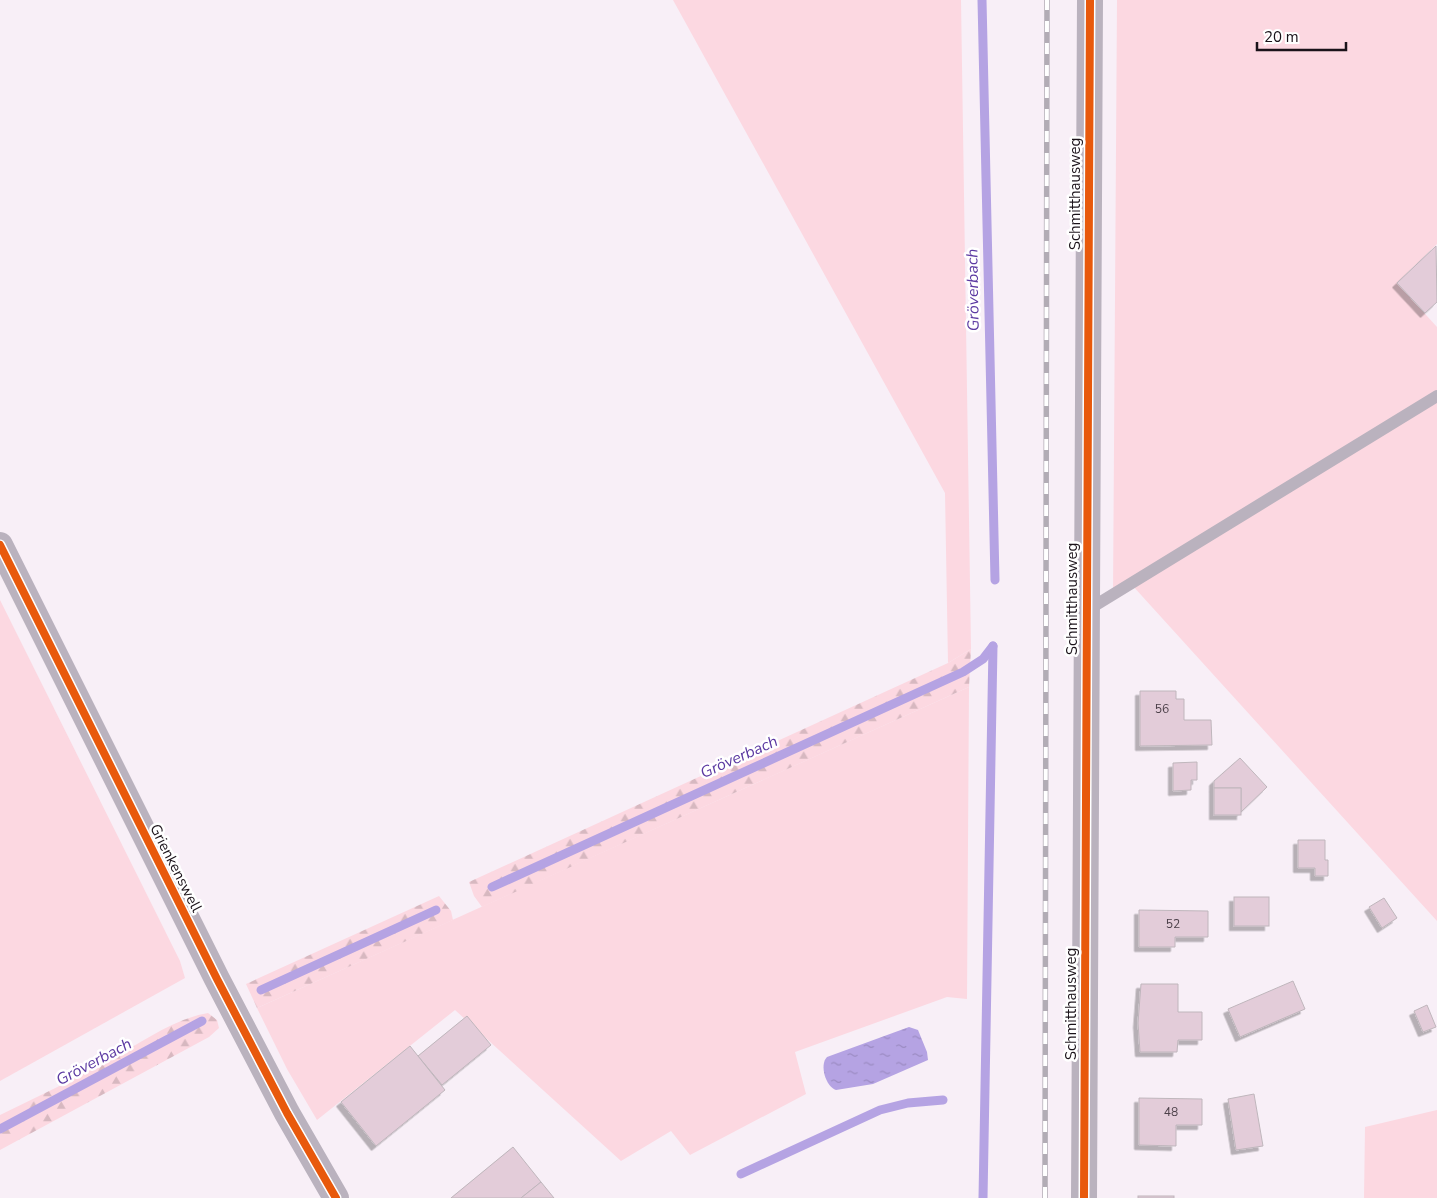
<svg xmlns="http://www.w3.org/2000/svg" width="1437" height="1198" font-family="'Nunito Sans',sans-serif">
<defs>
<pattern id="forest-firs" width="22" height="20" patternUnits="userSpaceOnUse" patternTransform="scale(1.25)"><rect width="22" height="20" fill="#fcd8e1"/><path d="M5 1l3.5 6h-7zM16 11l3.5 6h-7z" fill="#d7b8c0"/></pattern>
<pattern id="water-ripples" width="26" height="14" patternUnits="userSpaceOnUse" patternTransform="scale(1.25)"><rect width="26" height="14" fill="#b5a3e3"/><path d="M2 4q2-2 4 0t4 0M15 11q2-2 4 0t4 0" fill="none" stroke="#9b8bc2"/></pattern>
<filter id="shadow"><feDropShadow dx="-4.5" dy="4.5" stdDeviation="0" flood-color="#0004"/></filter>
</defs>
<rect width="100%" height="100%" fill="#f8eff7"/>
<g fill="#fcd8e1">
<polygon points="673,0 961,0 971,649 948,663 945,493"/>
<polygon points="1117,0 1437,0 1437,244 1397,283 1437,327 1437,921 1132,585 1113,596"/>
<polygon points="0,600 180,961 185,978 0,1081"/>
<polygon points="969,687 967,999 947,997 795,1052 806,1094 690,1155 671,1131 621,1161 455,1010 317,1120 287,1069 257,1008"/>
<polygon points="1437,1110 1437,1198 1364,1198 1365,1127"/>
</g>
<g fill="url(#forest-firs)">
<polygon points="971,649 969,687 482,907 474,896 469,882 948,663"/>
<polygon points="439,896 451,911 453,920 257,1008 246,984"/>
<path d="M 208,1013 L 217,1020 L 219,1028 L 209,1037 L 0,1150 L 0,1115 C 37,1097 74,1079 110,1060 C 141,1043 173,1019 208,1013 Z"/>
</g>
<path fill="url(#water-ripples)" d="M 909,1027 L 918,1030 L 927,1052 L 928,1060 L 873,1084 L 836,1090 C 826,1087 819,1065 827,1057 Z"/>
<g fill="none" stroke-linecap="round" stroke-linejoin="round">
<g stroke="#b5a3e3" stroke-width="9">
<polyline points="982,0 995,580"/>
<polyline points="492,887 963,672 983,659 993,646"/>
<polyline points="261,990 436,910"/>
<polyline points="0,1129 202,1021"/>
<polyline points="741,1174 880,1110 908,1103 943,1100"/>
<polyline points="983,1198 993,646"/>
</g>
</g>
<g fill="#e3ccd9" stroke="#bfb6bc" filter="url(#shadow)">
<polygon points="1436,246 1437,302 1425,313 1397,283"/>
<polygon points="1140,691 1176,691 1176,699 1184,699 1184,720 1211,720 1212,745 1140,746"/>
<polygon points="1240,758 1267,787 1241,812 1241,788 1214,788 1214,781"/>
<polygon points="1197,762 1197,780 1191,780 1191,790 1173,791 1173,763"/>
<rect x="1214" y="788" width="27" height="27"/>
<polygon points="1298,840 1325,840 1325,860 1328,860 1328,876 1315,876 1315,868 1298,868"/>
<rect x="1234" y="897" width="35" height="29"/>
<polygon points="1384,898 1397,918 1382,928 1369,907"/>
<polygon points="1139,910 1208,911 1208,937 1175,937 1175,947 1139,947"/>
<polygon points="1293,981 1305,1009 1240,1037 1228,1009"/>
<polygon points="1141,984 1178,984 1178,1012 1202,1012 1202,1040 1178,1040 1177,1052 1140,1052 1138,1023"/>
<polygon points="1427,1005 1436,1027 1423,1032 1414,1011"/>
<polygon points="467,1016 491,1045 442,1085 418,1056"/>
<polygon points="410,1046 445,1090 376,1146 341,1102"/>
<polygon points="1254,1094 1263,1146 1236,1150 1228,1099"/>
<polygon points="1139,1098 1202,1099 1202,1125 1176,1125 1176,1146 1139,1145"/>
<polygon points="513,1147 541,1182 521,1198 451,1198"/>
<polygon points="541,1182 554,1198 521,1198"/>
<rect x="1138" y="1196" width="36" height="2"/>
</g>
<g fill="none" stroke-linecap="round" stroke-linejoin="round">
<polyline stroke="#bab2be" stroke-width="12" points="1086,611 1437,396"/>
<g stroke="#bab2be" stroke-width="26">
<polyline points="0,545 217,979 287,1113 336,1198"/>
<polyline points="1084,1198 1090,0"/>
</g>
<g stroke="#b2acb5" stroke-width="5.5">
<polyline id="rail" points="1045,1198 1047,0"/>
</g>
<use href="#rail" stroke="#fff" stroke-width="4" stroke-dasharray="11" stroke-linecap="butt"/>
<g stroke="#fff" stroke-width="11">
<g id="cycleway">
<polyline points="0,545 217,979 287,1113 336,1198"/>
<polyline points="1084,1198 1090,0"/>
</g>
</g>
<use href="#cycleway" stroke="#e8590c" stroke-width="8"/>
</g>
<g text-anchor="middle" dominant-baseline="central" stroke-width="5" stroke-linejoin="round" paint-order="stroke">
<g font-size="12" fill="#4c4049">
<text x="1162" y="709">56</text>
<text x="1173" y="924">52</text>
<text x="1171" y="1112">48</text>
</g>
<g font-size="15" fill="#1a1219" stroke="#fff">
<text transform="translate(1075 194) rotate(-90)">Schmitthausweg</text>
<text transform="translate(1072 599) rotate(-90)">Schmitthausweg</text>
<text transform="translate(176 868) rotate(63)">Grienkenswell</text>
<text transform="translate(1071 1004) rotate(-90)">Schmitthausweg</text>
</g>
<g font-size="16" font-style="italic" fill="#5c3aa2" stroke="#fff">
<text transform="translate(973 290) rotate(-91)">Gröverbach</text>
<text transform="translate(739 757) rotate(-24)">Gröverbach</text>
<text transform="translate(94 1062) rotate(-28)">Gröverbach</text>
</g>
</g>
<path d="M1257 42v8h89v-8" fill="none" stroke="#1a1219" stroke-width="2.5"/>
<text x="1264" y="42" font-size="15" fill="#1a1219" stroke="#ffffff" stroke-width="4" paint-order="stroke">20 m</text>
</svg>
